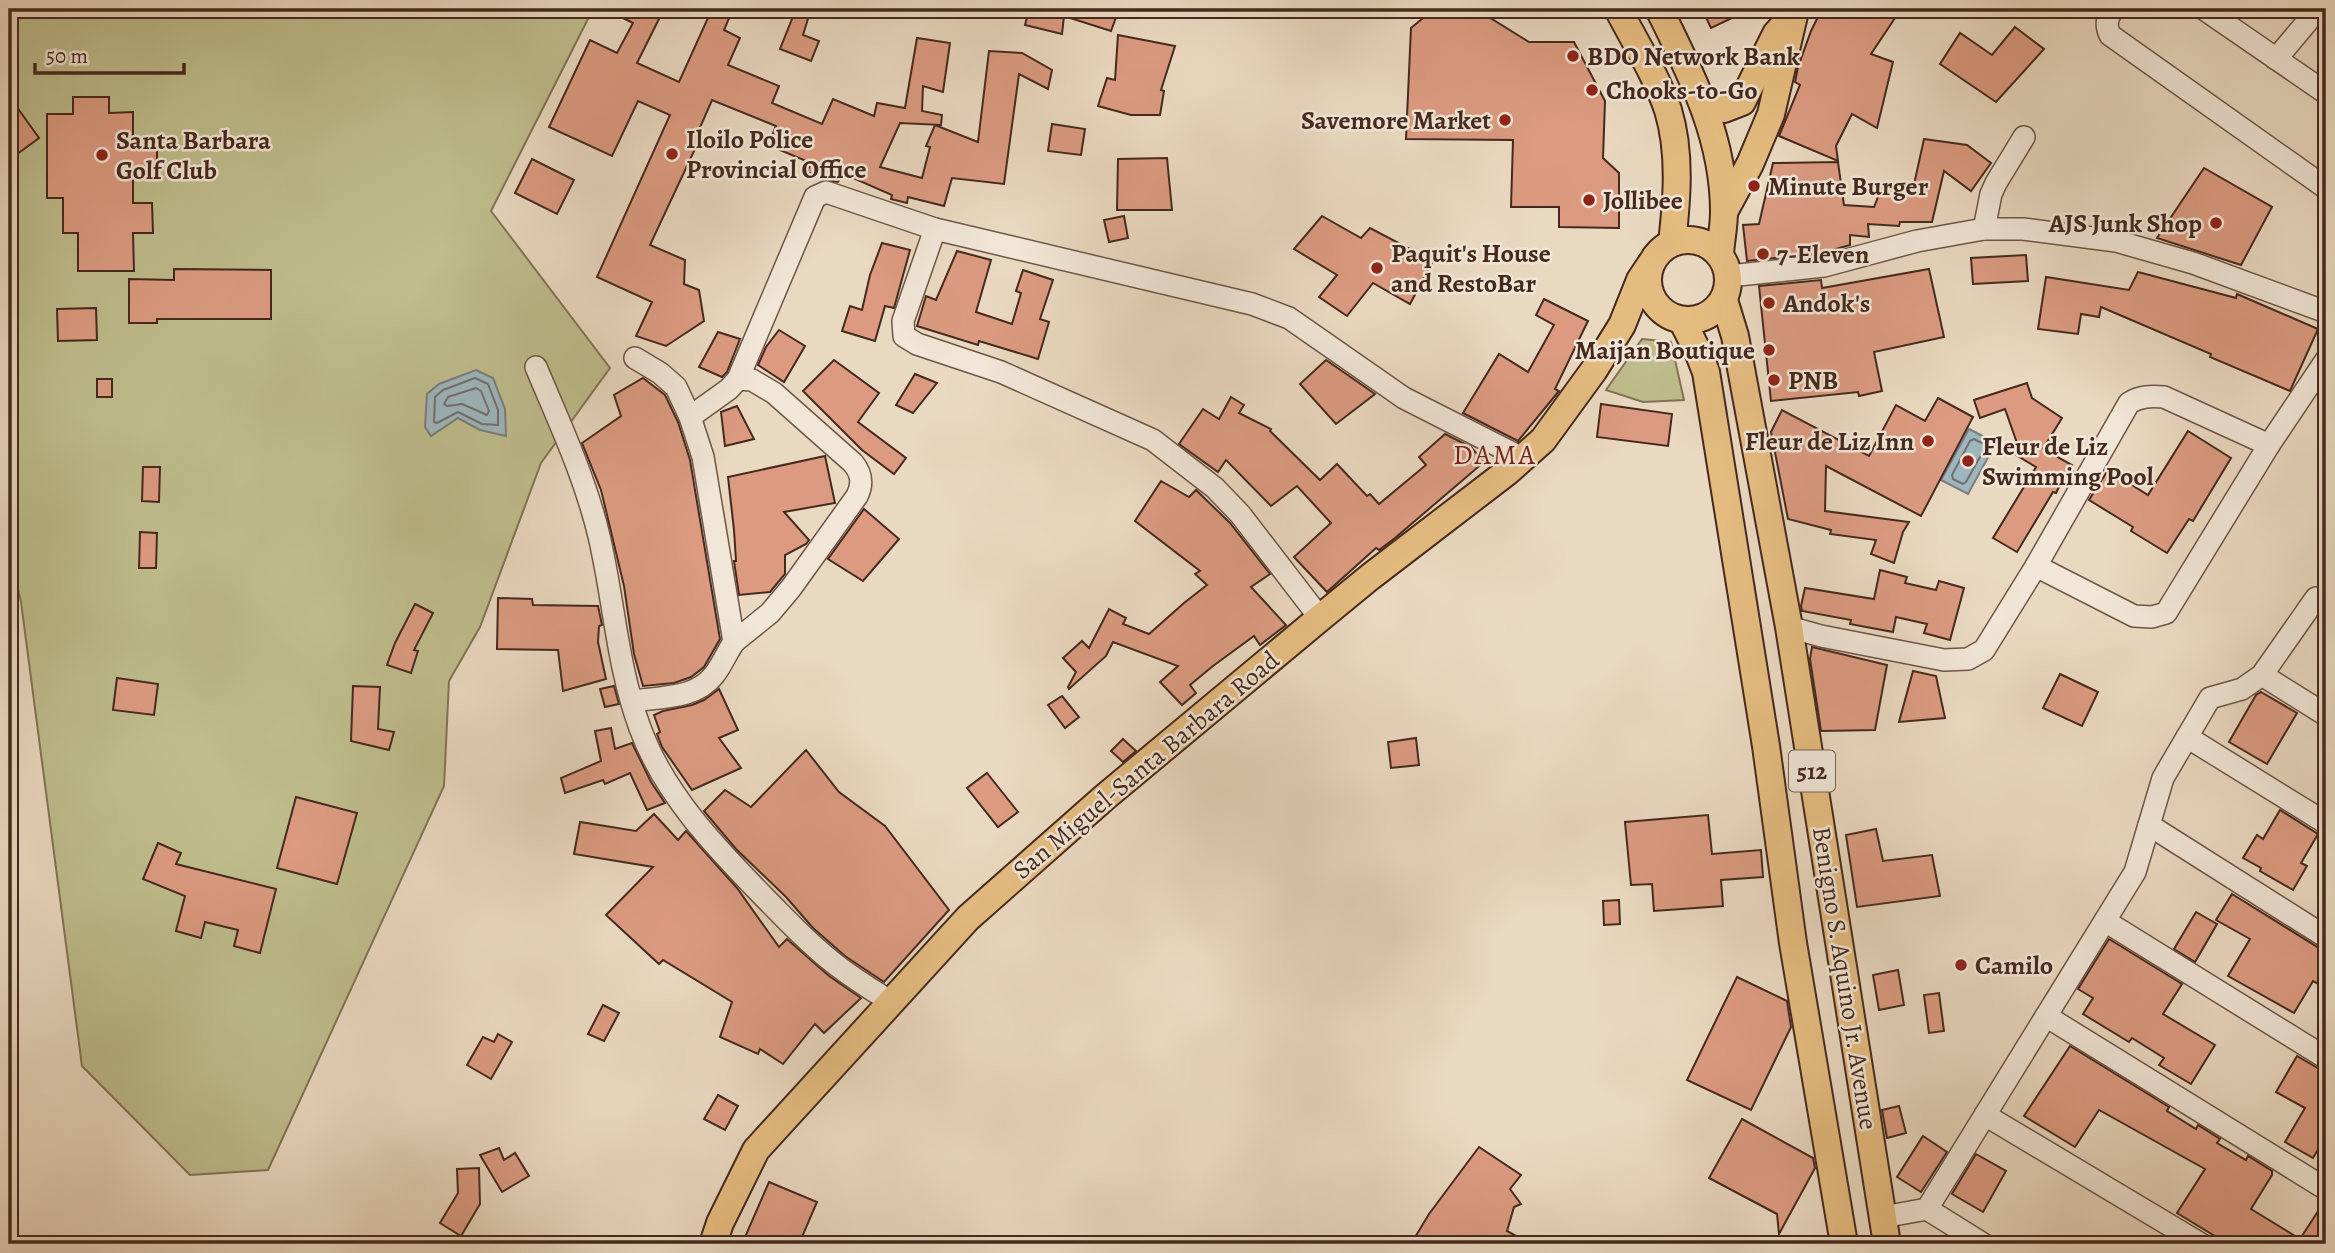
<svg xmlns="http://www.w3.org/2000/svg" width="2335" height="1253" font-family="Alegreya,serif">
<rect width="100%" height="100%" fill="#ead9c1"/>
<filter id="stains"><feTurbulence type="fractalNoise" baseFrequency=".00286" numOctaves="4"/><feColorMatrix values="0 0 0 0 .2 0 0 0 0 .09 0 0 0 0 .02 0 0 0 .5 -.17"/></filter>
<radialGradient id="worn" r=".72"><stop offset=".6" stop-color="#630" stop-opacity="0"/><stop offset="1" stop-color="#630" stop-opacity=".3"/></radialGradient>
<g fill="#bfbd8d" stroke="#827356" stroke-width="2">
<polygon points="9,9 593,9 491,211 610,368 541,463 480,627 449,681 444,786 268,1170 190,1175 82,1066 21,602 9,551"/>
<polygon points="1642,339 1671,342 1684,400 1643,402 1606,390"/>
</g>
<g fill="#9eb7bf" stroke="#7a7e7f" stroke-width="2">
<polygon points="476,370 493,378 505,409 506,436 480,430 458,418 431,436 425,427 427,394 439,384"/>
<polygon points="1969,429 1996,443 1968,494 1941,480"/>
</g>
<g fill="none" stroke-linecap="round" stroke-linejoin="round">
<g stroke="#72706e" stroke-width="2">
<polygon points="475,378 488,384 498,410 498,425 482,424 458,412 437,423 434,422 435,397 443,390"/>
<polygon points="476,388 481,391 489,411 487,415 462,404 447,406 444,404 448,397"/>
<polygon points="1974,439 1984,444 1985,448 1966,482 1963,484 1953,479 1952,475 1970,441"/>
</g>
</g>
<g fill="#dc9b81" stroke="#45291e" stroke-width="2">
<polygon points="605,9 664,9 637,63 679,82 712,9 733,9 724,30 740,38 728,65 779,86 772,103 822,124 833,99 874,116 877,103 905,108 917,38 950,43 943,92 923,86 922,111 942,115 941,125 900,123 880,167 922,178 930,147 926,146 935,125 978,142 989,51 1022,53 1052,70 1048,89 1019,74 1004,184 952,178 944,206 908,197 907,203 891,199 892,195 842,173 838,182 825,180 807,172 811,163 768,145 776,126 712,100 698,132 702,134 650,245 685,260 684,284 699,290 704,321 666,346 636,336 652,302 597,277 670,115 638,101 612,156 549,127 590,40 617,53 633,23"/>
<polygon points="796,9 811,9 803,35 819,41 811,61 780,49"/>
<polygon points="1029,9 1119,9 1111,31 1064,16 1062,34 1025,25"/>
<polygon points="1702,9 1751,9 1711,28"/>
<polygon points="1822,9 1901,9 1871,54 1893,62 1877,128 1852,114 1836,146 1838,161 1779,136 1800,85 1795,82 1798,67 1811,31"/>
<polygon points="1428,14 1487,16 1529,42 1574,42 1605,101 1603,158 1619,173 1619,228 1559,227 1559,207 1511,207 1513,140 1406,139 1411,28"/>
<polygon points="2015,27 2044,49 1996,102 1940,64 1960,33 1992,55"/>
<polygon points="1118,35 1175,46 1161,90 1164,91 1160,115 1131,115 1098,106 1107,78 1115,80"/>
<polygon points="9,96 39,138 9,160"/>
<polygon points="73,97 109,97 109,113 133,112 133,140 157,140 157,169 133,169 133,203 152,203 153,233 133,233 134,271 78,271 78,233 63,233 63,198 47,198 47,114 73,114"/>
<polygon points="1052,124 1085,129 1081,155 1048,151"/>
<polygon points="1924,139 1967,145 1991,163 1971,191 1944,171 1932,222 1900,222 1899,226 1868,224 1869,237 1850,235 1850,245 1822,253 1747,261 1743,225 1759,224 1773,163 1838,162 1844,205 1874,207 1882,187 1913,189"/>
<polygon points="1167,158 1172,210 1117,210 1118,159"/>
<polygon points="532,159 574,180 557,214 515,193"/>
<polygon points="2204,168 2272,207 2241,265 2157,238"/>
<polygon points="1124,216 1128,238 1109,242 1104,220"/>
<polygon points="1322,216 1361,238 1370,228 1433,261 1410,304 1373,283 1347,316 1319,297 1337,275 1294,249"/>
<polygon points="882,243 910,250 894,308 885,306 875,341 842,331 850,306 862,310 870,275"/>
<polygon points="957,251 991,260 976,312 1012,324 1021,293 1016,291 1023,270 1053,280 1040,319 1049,322 1038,359 979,341 978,345 917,326 926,296 936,300"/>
<polygon points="2026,255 2028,281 1973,284 1971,258"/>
<polygon points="174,269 271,270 271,319 157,319 157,323 129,323 129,279 174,280"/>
<polygon points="1929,269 1944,337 1874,352 1882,391 1859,396 1858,392 1771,401 1759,286 1821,280 1822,288"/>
<polygon points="2138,272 2236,298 2237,294 2318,329 2290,391 2210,357 2211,354 2101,307 2099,317 2081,314 2078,334 2038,329 2046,277 2129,290"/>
<polygon points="1544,299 1588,321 1555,389 1559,391 1518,441 1463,413 1499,354 1528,372 1554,325 1536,315"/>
<polygon points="96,308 97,340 58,341 57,309"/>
<polygon points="779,330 805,346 784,382 758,365 766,347"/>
<polygon points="718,332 740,339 727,372 722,377 699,367"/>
<polygon points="834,360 879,393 858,422 906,458 894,474 862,450 803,391"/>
<polygon points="1326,360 1375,394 1336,424 1300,384"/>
<polygon points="915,374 937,383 913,413 896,405"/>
<polygon points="643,378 665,395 678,422 690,460 720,639 704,667 691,677 674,683 643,686 634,654 624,586 601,490 582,443 621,416 614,395"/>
<rect x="97" y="379" width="15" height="18"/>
<polygon points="2027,383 2032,398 2062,418 2043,449 2072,465 2069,469 2074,472 2066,486 2061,483 2056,493 2053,492 2017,552 1993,538 2036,467 2011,452 2017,443 2005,409 1980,418 1974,400"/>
<polygon points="1231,397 1244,405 1239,413 1271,429 1270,431 1320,480 1337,464 1367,496 1370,494 1379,504 1426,465 1419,457 1445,434 1471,447 1484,462 1395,538 1379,550 1376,548 1327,592 1294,557 1331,523 1297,486 1271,506 1226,460 1218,472 1179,444 1203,409 1219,419"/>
<polygon points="1938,398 1973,417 1921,516 1826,466 1825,511 1909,522 1903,532 1894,563 1871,554 1876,540 1830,534 1831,530 1788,519 1771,432 1782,410 1869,456 1896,405 1925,421"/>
<polygon points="1601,404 1672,414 1668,446 1597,437"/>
<polygon points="737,406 754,439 725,446 721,412"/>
<polygon points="2188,431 2231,458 2193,521 2189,519 2167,553 2131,531 2133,527 2089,500 2108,470 2148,495"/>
<polygon points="825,456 835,503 784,512 809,540 806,544 785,555 785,574 770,592 739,595 734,561 736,561 734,530 728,477"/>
<polygon points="143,467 160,467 159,502 142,501"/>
<polygon points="1161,481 1189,497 1196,490 1230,523 1270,574 1251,587 1286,625 1260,645 1254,636 1213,666 1190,685 1196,693 1182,705 1160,682 1178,666 1113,642 1106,656 1069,689 1068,687 1076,672 1063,658 1082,641 1089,648 1109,609 1126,618 1123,624 1149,634 1184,603 1207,585 1195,574 1200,571 1135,521"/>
<polygon points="864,509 899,539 863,581 828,559"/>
<polygon points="140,532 157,533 156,568 139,568"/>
<polygon points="1880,570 1907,577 1905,583 1936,590 1939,581 1964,588 1950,640 1924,633 1927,624 1896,617 1893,632 1850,624 1851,620 1802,611 1801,606 1805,588 1874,599"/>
<polygon points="498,598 532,599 533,605 598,606 602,625 599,626 598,642 606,679 563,691 558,650 497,649"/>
<polygon points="415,604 433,613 414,650 418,651 411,673 387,665 395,643"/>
<polygon points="1812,647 1887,665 1875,730 1821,731 1810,659"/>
<polygon points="1913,671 1936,676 1945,718 1899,722"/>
<polygon points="2060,674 2098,692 2082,726 2043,708"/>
<polygon points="117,678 158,684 154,715 113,710"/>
<polygon points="353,686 380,687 378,729 394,732 389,750 351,741"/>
<polygon points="614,686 619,704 605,707 600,689"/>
<polygon points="719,689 738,730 719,738 741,768 692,790 662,747 657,734 660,732 654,715 663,711 692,705 704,700"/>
<polygon points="2261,692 2297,713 2267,764 2229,742 2256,695"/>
<polygon points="1062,696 1079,717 1065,728 1048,705"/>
<polygon points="611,728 615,749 632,743 651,782 665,803 647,810 630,773 605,784 603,780 565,793 561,778 601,761 595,731"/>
<polygon points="1416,738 1419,765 1391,768 1388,742"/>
<polygon points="1123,739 1136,751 1123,762 1111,751"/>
<polygon points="806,750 839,792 885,826 949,910 884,982 845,956 813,928 786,897 736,849 704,811 725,790 751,807"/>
<polygon points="987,773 1018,812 998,827 967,788"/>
<polygon points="296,797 357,813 337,884 277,868"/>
<polygon points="2280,810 2318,834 2301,863 2307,866 2293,890 2260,871 2261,868 2243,858 2257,835 2263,839"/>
<polygon points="654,814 678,840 686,831 737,888 779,947 787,939 829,976 861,998 824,1033 815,1024 783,1064 760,1049 758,1054 720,1037 732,1002 663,960 659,964 606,915 653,867 574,854 580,822 636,831"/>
<polygon points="1708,815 1712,854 1761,850 1763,877 1721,880 1723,906 1654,911 1652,884 1631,885 1625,822"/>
<polygon points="1876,829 1883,861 1932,855 1940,896 1857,907 1846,835"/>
<polygon points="158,843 181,853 176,864 276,889 260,953 234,946 238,930 205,922 201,938 176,931 185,896 143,879"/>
<polygon points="2232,894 2319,948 2326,950 2326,988 2313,981 2294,1013 2228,976 2250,939 2216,920"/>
<polygon points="1619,900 1620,924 1604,925 1603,901"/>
<polygon points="2196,912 2217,924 2195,962 2174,949"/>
<polygon points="2109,939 2182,984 2163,1014 2215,1045 2191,1084 2159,1065 2164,1058 2132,1038 2129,1042 2083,1014 2093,998 2078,989"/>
<polygon points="1898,970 1904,1005 1879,1010 1873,975"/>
<polygon points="1737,977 1787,1001 1791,1027 1751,1110 1687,1080"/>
<polygon points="1939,993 1944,1031 1929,1033 1924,995"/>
<polygon points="603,1005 619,1013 604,1041 588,1034"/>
<polygon points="498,1034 512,1042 491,1079 467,1065 483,1037 494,1042"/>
<polygon points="2070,1046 2169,1107 2167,1111 2196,1129 2198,1125 2220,1139 2217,1143 2246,1160 2248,1156 2272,1171 2272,1175 2251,1209 2300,1239 2324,1202 2326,1202 2326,1244 2228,1244 2177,1213 2205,1169 2099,1110 2075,1147 2024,1116"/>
<polygon points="2297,1056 2326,1073 2326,1136 2313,1158 2285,1142 2305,1108 2276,1092"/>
<polygon points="718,1095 738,1106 725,1130 704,1119"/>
<polygon points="1899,1106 1906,1133 1887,1138 1882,1110"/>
<polygon points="1742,1119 1813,1158 1815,1168 1779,1234 1777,1214 1709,1178"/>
<polygon points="1923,1136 1947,1152 1921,1192 1897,1177"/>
<polygon points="1479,1147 1521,1175 1510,1189 1521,1204 1514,1207 1507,1231 1531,1244 1411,1244 1429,1214"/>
<polygon points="499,1148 504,1160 515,1153 529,1176 502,1192 480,1155"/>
<polygon points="1976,1154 2006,1171 1983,1212 1952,1194"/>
<polygon points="479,1168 480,1204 461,1236 440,1223 458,1193 457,1169"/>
<polygon points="769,1182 817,1202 799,1244 742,1244"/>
</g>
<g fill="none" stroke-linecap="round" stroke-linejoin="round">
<g stroke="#6e5547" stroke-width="24">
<g id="minor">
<path d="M 2113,9 C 2107,19 2105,24 2110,35 L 2326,188"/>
<polyline points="2204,9 2326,93"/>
<polyline points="2276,59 2318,9"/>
<polyline points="935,229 903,321 904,336 917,344 1001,372 1153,440 1215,488 1240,514 1320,618"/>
<polyline points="1984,229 1991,194 1996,183 2024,137"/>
<polyline points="1729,276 1824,266 1917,241 1984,229 2023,229 2116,241 2193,263 2326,312"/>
<path d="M 536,367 C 559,422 585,477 599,536 C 614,600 617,666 640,728 C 664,794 716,848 765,898 C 786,919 806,941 830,960 C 849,976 871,989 891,1002"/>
<polyline points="690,417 729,389 738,379 815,197 826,192 935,229 1252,304 1289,318 1404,398 1522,458"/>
<polyline points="2036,566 2134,616 2152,617 2166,613 2269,445 2326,360"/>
<path d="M 1789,627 L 1821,636 L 1944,660 L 1968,659 L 1984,650 L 2036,566 L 2129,403 C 2141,396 2150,396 2164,397 L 2269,445"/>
<path d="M 734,642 L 770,613 L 791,588 L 857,496 C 863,484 862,474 853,463 L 774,393 L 752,380 L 738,379"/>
<polyline points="2262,675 2326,715"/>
<path d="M 632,701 C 660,697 696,699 714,675 C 722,665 727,652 734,642 L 703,457 L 690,417 L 676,387 L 660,373 L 635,358"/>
<polyline points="2187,737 2326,823"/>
<polyline points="2149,825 2326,937"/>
<polyline points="2105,921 2326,1058"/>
<polyline points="2046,1016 2326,1189"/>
<polyline points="1985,1115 2201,1244"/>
<polyline points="1927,1209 1983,1244"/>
<polyline points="1883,1217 1927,1209 2135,872 2163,778 2210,698 2242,689 2262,675 2316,598 2326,604"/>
</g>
</g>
<g stroke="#45291e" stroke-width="30">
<g id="major">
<path d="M 1618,9 C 1635,42 1656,75 1668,110 C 1681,153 1677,199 1672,243"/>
<path d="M 1659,9 C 1691,74 1724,137 1724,212 C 1724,226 1721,240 1720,254"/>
<polyline points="1701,97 1724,109 1742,102 1776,34 1785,24"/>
<polyline points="1724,212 1750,164 1771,114 1795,11"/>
<circle cx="1688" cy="280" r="40"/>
<polyline points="1724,300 1735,336 1789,627 1887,1244"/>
<polyline points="1682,320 1699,354 1706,372 1766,746 1793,943 1844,1244"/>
<polyline points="713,1244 720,1223 756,1150 968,918 1105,797 1320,618 1370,577 1507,472 1543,440 1594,370 1622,325 1640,280 1650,265"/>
</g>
</g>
<use href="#minor" stroke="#f1e6d7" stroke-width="21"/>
<use href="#major" stroke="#e5bc80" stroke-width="26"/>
</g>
<g fill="#8f2418" stroke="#f1e6d7" stroke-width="2.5">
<circle cx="1573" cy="56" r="7"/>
<circle cx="1592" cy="90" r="7"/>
<circle cx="1505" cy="120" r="7"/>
<circle cx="672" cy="154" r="7"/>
<circle cx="102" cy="155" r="7"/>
<circle cx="1754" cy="186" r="7"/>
<circle cx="1589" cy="200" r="7"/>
<circle cx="2216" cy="223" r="7"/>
<circle cx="1763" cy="254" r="7"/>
<circle cx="1377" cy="268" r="7"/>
<circle cx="1769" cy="303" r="7"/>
<circle cx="1769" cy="350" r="7"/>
<circle cx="1774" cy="380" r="7"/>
<circle cx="1928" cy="441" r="7"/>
<circle cx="1968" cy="461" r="7"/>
<circle cx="1961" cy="965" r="7"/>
</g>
<g text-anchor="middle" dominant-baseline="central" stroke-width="5" stroke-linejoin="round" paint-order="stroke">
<rect fill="#f1e6d7" stroke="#796256" stroke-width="2" x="1789" y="750.5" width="46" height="41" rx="5"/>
<g font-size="24" font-weight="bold" fill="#45291e">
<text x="1812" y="771">512</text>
</g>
<g font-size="26" font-weight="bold" fill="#45291e" stroke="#f1e6d7" text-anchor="start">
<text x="1587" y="56">BDO Network Bank</text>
<text x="1606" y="90">Chooks-to-Go</text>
<text x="1491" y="120" text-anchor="end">Savemore Market</text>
<text x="686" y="139">Iloilo Police<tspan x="686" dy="30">Provincial Office</tspan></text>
<text x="116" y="140">Santa Barbara<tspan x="116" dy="30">Golf Club</tspan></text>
<text x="1768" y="186">Minute Burger</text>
<text x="1603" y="200">Jollibee</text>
<text x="2202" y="223" text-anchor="end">AJS Junk Shop</text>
<text x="1391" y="253">Paquit's House<tspan x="1391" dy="30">and RestoBar</tspan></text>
<text x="1777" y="254">7-Eleven</text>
<text x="1783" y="303">Andok's</text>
<text x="1755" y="350" text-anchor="end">Maijan Boutique</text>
<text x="1788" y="380">PNB</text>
<text x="1914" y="441" text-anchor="end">Fleur de Liz Inn</text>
<text x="1982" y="446">Fleur de Liz<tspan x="1982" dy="30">Swimming Pool</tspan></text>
<text x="1975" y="965">Camilo</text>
</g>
<g font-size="26" fill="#45291e" stroke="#f1e6d7">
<text transform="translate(1146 765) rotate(-40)">San Miguel-Santa Barbara Road</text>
<text transform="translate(1845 978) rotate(81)">Benigno S. Aquino Jr. Avenue</text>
</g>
<g font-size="28" letter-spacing="2" fill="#7a1f14" stroke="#f1e6d7">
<text x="1495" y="455">DAMA</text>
</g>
</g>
<rect width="2335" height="1253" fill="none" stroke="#ead9c1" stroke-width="35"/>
<rect x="10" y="10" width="2314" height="1232" fill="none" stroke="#45291e" stroke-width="3.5"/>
<rect x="18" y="18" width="2300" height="1218" fill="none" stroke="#45291e" stroke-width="2"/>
<path d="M35 63v10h149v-10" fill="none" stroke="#45291e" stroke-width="3.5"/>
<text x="46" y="63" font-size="21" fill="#45291e" stroke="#f1e6d7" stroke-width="5" paint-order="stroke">50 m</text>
<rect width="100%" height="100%" filter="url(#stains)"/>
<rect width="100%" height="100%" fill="url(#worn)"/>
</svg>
